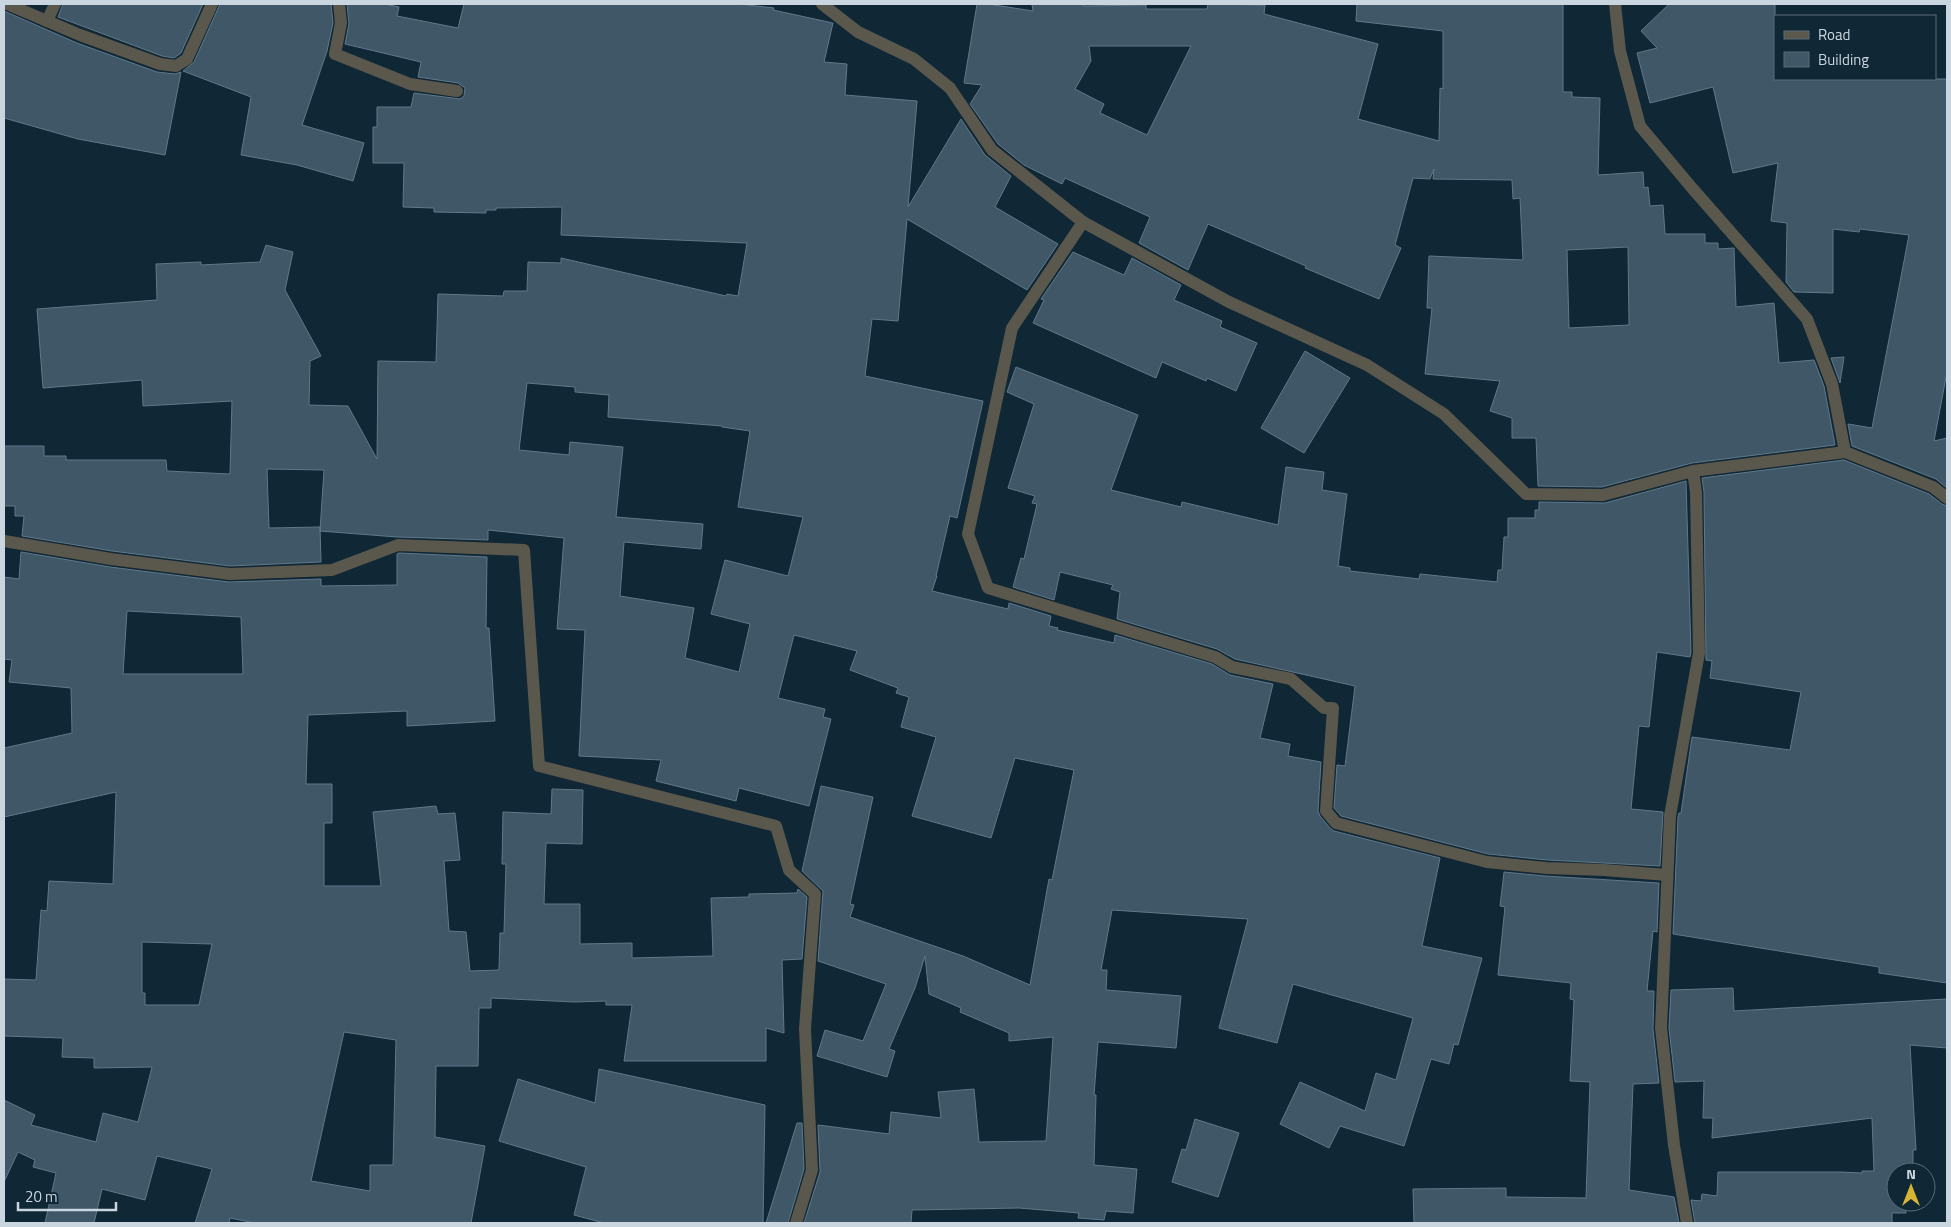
<svg xmlns="http://www.w3.org/2000/svg" width="1951" height="1227" font-family="'Titillium Web',sans-serif">
<rect width="100%" height="100%" fill="#102735"/>
<g fill="#3f5767" stroke="#60798a" fill-rule="evenodd">
<polygon points="63,4 203,4 181,53 174,58 162,56 58,17"/>
<polygon points="220,4 331,4 333,23 327,51 302,125 364,143 353,181 297,165 241,155 251,97 183,71 194,62"/>
<path d="M 347,4 L 385,4 L 399,7 L 397,16 L 458,28 L 464,4 L 739,4 L 774,8 L 773,10 L 833,23 L 824,62 L 847,64 L 845,95 L 917,101 L 908,207 L 961,119 L 985,155 L 1011,176 L 995,207 L 1058,244 L 1027,290 L 907,219 L 898,321 L 872,319 L 865,376 L 983,401 L 957,518 L 950,516 L 936,576 L 937,576 L 932,591 L 1008,609 L 1009,603 L 1051,616 L 1049,626 L 1058,628 L 1057,630 L 1114,643 L 1115,635 L 1212,664 L 1230,675 L 1273,684 L 1260,738 L 1290,744 L 1288,756 L 1321,762 L 1318,811 L 1320,816 L 1330,828 L 1334,831 L 1440,858 L 1422,946 L 1482,958 L 1458,1045 L 1454,1044 L 1449,1064 L 1431,1059 L 1404,1146 L 1340,1126 L 1329,1148 L 1280,1124 L 1300,1082 L 1365,1111 L 1376,1073 L 1396,1080 L 1413,1018 L 1293,984 L 1277,1043 L 1219,1028 L 1248,919 L 1112,910 L 1101,970 L 1107,970 L 1106,990 L 1181,996 L 1176,1048 L 1098,1042 L 1094,1095 L 1096,1095 L 1094,1165 L 1137,1169 L 1133,1213 L 1106,1211 L 1104,1220 L 1078,1218 L 1079,1213 L 1019,1208 L 912,1210 L 911,1223 L 804,1223 L 820,1172 L 818,1125 L 889,1134 L 891,1112 L 941,1118 L 938,1092 L 974,1089 L 979,1142 L 1046,1141 L 1053,1037 L 1009,1041 L 1009,1033 L 960,1012 L 961,1008 L 929,994 L 925,956 L 915,988 L 889,1049 L 895,1051 L 887,1077 L 817,1056 L 825,1030 L 863,1041 L 886,984 L 818,961 L 823,891 L 802,871 L 821,786 L 873,797 L 850,904 L 854,905 L 850,917 L 963,956 L 1030,985 L 1049,879 L 1052,880 L 1074,770 L 1015,758 L 991,838 L 912,816 L 936,737 L 901,727 L 909,697 L 896,693 L 898,688 L 850,670 L 857,651 L 794,635 L 778,698 L 825,709 L 823,717 L 831,719 L 809,806 L 739,788 L 736,801 L 656,781 L 661,760 L 579,756 L 585,630 L 557,629 L 564,538 L 488,530 L 488,540 L 397,537 L 320,531 L 324,470 L 267,469 L 269,528 L 320,527 L 321,562 L 230,566 L 112,551 L 22,536 L 24,516 L 15,516 L 15,506 L 4,506 L 4,446 L 44,446 L 44,456 L 66,456 L 66,460 L 166,460 L 167,471 L 230,474 L 232,401 L 143,406 L 142,380 L 43,388 L 37,309 L 157,300 L 156,264 L 201,262 L 201,265 L 260,262 L 266,245 L 293,252 L 285,290 L 321,356 L 310,361 L 309,405 L 348,406 L 377,459 L 378,361 L 436,362 L 438,294 L 503,296 L 504,291 L 527,291 L 528,262 L 561,263 L 561,258 L 726,296 L 727,294 L 738,296 L 747,243 L 561,235 L 562,207 L 496,208 L 496,210 L 486,210 L 486,213 L 434,212 L 434,208 L 403,207 L 404,163 L 373,163 L 373,127 L 377,127 L 377,107 L 411,107 L 414,93 L 460,99 L 464,96 L 465,88 L 458,83 L 418,77 L 421,62 L 345,44 L 349,24 ZM 527,383 L 575,387 L 575,392 L 609,395 L 608,417 L 722,426 L 722,427 L 750,431 L 738,507 L 803,517 L 788,576 L 725,560 L 711,614 L 750,624 L 739,672 L 685,658 L 694,608 L 620,596 L 624,542 L 701,549 L 703,524 L 616,517 L 623,447 L 570,442 L 569,455 L 519,450 Z"/>
<path d="M 977,4 L 988,4 L 1033,11 L 1032,4 L 1083,4 L 1084,6 L 1146,5 L 1146,9 L 1207,9 L 1208,4 L 1265,5 L 1264,14 L 1378,44 L 1358,119 L 1439,141 L 1440,88 L 1443,89 L 1443,31 L 1356,21 L 1357,4 L 1563,4 L 1563,92 L 1572,92 L 1572,97 L 1600,98 L 1598,175 L 1643,172 L 1644,188 L 1648,187 L 1650,206 L 1663,205 L 1665,234 L 1705,234 L 1705,243 L 1718,243 L 1718,249 L 1734,248 L 1736,307 L 1774,303 L 1779,363 L 1814,360 L 1824,386 L 1835,445 L 1692,463 L 1602,487 L 1538,486 L 1536,438 L 1512,438 L 1512,418 L 1490,411 L 1500,381 L 1425,374 L 1432,308 L 1427,308 L 1429,256 L 1523,260 L 1520,198 L 1513,199 L 1512,180 L 1433,179 L 1434,169 L 1430,179 L 1413,178 L 1395,245 L 1401,248 L 1379,299 L 1305,268 L 1306,266 L 1208,224 L 1188,270 L 1139,243 L 1150,217 L 1065,178 L 1062,184 L 1024,165 L 998,144 L 970,104 L 982,85 L 964,83 ZM 1089,46 L 1191,46 L 1147,135 L 1100,113 L 1104,104 L 1075,89 L 1091,61 ZM 1628,247 L 1629,325 L 1569,328 L 1567,250 Z"/>
<polygon points="1669,4 1775,4 1775,79 1947,79 1947,372 1934,441 1947,438 1947,488 1936,479 1852,446 1848,424 1872,428 1909,235 1860,229 1859,232 1833,229 1833,293 1794,292 1786,282 1787,223 1771,221 1778,163 1733,173 1713,87 1650,103 1637,53 1657,48 1641,31"/>
<polygon points="4,11 77,43 157,72 175,74 181,72 165,155 78,139 4,118"/>
<polygon points="1073,252 1124,275 1132,258 1181,285 1174,300 1222,321 1220,327 1257,343 1236,391 1207,378 1206,381 1162,362 1156,378 1033,323 1044,300 1041,299"/>
<polygon points="1305,351 1350,378 1304,453 1261,428"/>
<polygon points="1844,357 1840,383 1831,358"/>
<polygon points="1016,367 1138,415 1111,490 1181,507 1182,502 1278,525 1286,467 1324,472 1322,490 1347,494 1338,566 1350,568 1350,571 1419,579 1420,574 1497,582 1498,570 1502,570 1504,537 1508,537 1508,518 1535,518 1535,510 1539,510 1539,502 1605,503 1686,481 1691,652 1690,657 1657,652 1649,727 1639,726 1631,809 1663,812 1660,866 1547,860 1488,854 1341,816 1334,808 1337,765 1345,766 1355,686 1235,659 1217,649 1117,619 1120,592 1111,589 1113,585 1060,572 1054,600 1013,587 1021,558 1024,559 1037,504 1032,503 1035,496 1008,488 1034,404 1007,392"/>
<polygon points="1844,460 1929,494 1942,504 1947,506 1947,983 1879,973 1879,967 1673,934 1678,817 1679,813 1681,813 1692,737 1790,750 1801,692 1710,678 1712,661 1706,660 1704,492 1702,478"/>
<path d="M 21,552 L 110,567 L 229,582 L 321,579 L 321,586 L 397,585 L 397,554 L 399,553 L 487,557 L 486,628 L 489,628 L 495,721 L 407,726 L 407,711 L 308,715 L 306,784 L 332,784 L 332,823 L 324,823 L 324,886 L 381,886 L 373,812 L 436,806 L 438,814 L 455,813 L 460,860 L 444,861 L 449,931 L 466,932 L 470,971 L 499,970 L 500,933 L 504,933 L 506,864 L 502,864 L 503,812 L 551,814 L 552,789 L 583,790 L 582,844 L 546,843 L 544,904 L 580,904 L 580,944 L 632,943 L 632,958 L 713,956 L 711,898 L 749,897 L 749,894 L 797,893 L 798,889 L 807,897 L 802,959 L 782,960 L 784,1033 L 766,1028 L 766,1061 L 624,1061 L 632,1005 L 606,1005 L 606,1001 L 574,1002 L 491,998 L 491,1008 L 479,1008 L 478,1066 L 436,1066 L 435,1137 L 485,1146 L 471,1223 L 255,1223 L 230,1218 L 229,1223 L 195,1223 L 212,1169 L 157,1156 L 145,1200 L 102,1189 L 94,1223 L 45,1223 L 56,1173 L 33,1167 L 35,1160 L 18,1152 L 4,1182 L 4,1100 L 35,1115 L 31,1125 L 96,1142 L 103,1113 L 138,1122 L 152,1067 L 94,1068 L 94,1058 L 62,1057 L 63,1038 L 4,1036 L 4,979 L 36,980 L 41,910 L 47,911 L 49,881 L 113,884 L 116,792 L 4,817 L 4,748 L 72,733 L 71,688 L 9,682 L 12,660 L 4,659 L 4,577 L 19,579 ZM 127,611 L 241,617 L 243,674 L 123,674 ZM 142,942 L 212,944 L 199,1005 L 145,1005 L 145,993 L 142,993 ZM 344,1032 L 396,1040 L 393,1165 L 370,1165 L 370,1191 L 311,1181 Z"/>
<polygon points="1504,872 1545,876 1659,883 1657,932 1653,931 1647,991 1654,991 1653,1029 1659,1083 1633,1084 1629,1190 1674,1197 1679,1223 1414,1223 1413,1189 1506,1188 1506,1197 1586,1198 1590,1082 1570,1081 1574,1000 1570,999 1571,983 1498,975 1505,907 1500,906"/>
<polygon points="1733,988 1734,1011 1947,999 1947,1048 1910,1045 1916,1150 1913,1150 1913,1172 1896,1172 1896,1202 1906,1202 1906,1213 1892,1213 1892,1223 1695,1223 1691,1200 1701,1201 1702,1194 1717,1196 1718,1172 1841,1172 1862,1173 1862,1171 1874,1171 1872,1118 1712,1138 1713,1118 1703,1118 1704,1081 1675,1082 1669,1028 1671,990"/>
<polygon points="599,1069 765,1105 763,1223 604,1223 574,1215 586,1167 499,1141 518,1079 595,1103"/>
<polygon points="1195,1119 1239,1133 1218,1197 1172,1182 1182,1149 1186,1150"/>
<polygon points="797,1123 802,1123 804,1169 788,1223 766,1223"/>
</g>
<g fill="none" stroke-linecap="round" stroke-linejoin="round">
<g stroke="#5a574c" stroke-width="12">
<polyline points="7,4 80,35 160,64 176,66 187,59 212,4"/>
<polyline points="339,4 341,23 335,54 410,84 457,91"/>
<polyline points="822,4 858,32 914,59 950,88 992,150 1083,222 1229,302 1367,365 1444,414 1526,494 1603,495 1693,471"/>
<polyline points="1615,4 1620,51 1640,126 1692,188 1807,319 1832,384 1845,452 1693,471 1696,492 1699,653 1670,816 1661,1028 1674,1145 1687,1223"/>
<polyline points="47,21 55,4"/>
<polyline points="1083,222 1012,328 968,534 988,588 1215,657 1232,667 1291,679 1324,708 1333,708 1326,811 1336,823 1487,862 1546,868 1604,870 1667,875"/>
<polyline points="1845,452 1933,487 1947,498"/>
<polyline points="4,541 111,559 230,574 332,570 398,545 524,550 539,766 776,826 789,870 815,894 805,1029 812,1170 796,1223"/>
</g>
</g>
<rect width="1951" height="1227" fill="none" stroke="#c9d6df" stroke-width="10"/>
<rect x="1774" y="15" width="162" height="65" fill="#102735" stroke="#5a6d79"/>
<rect x="1784" y="31" width="25" height="8" fill="#5a574c" stroke="#5a6d79"/>
<text x="1818" y="40" font-size="15" fill="#c9d6df">Road</text>
<rect x="1784" y="52" width="25" height="15" fill="#3f5767" stroke="#5a6d79"/>
<text x="1818" y="65" font-size="15" fill="#c9d6df">Building</text>
<g transform="translate(1911 1187)"><circle r="24" fill="#102735" stroke="#5a6d79"/>
<path d="M0-4L9 19L0 12L-9 19Z" fill="#d7b434"/>
<text y="-8" font-size="14" font-weight="bold" text-anchor="middle" fill="#c9d6df">N</text>
</g>
<path d="M18 1202v8h98v-8" fill="none" stroke="#c9d6df" stroke-width="2.5"/>
<text x="25" y="1202" font-size="15" fill="#c9d6df" stroke="#102735" stroke-width="4" paint-order="stroke">20 m</text>
</svg>
